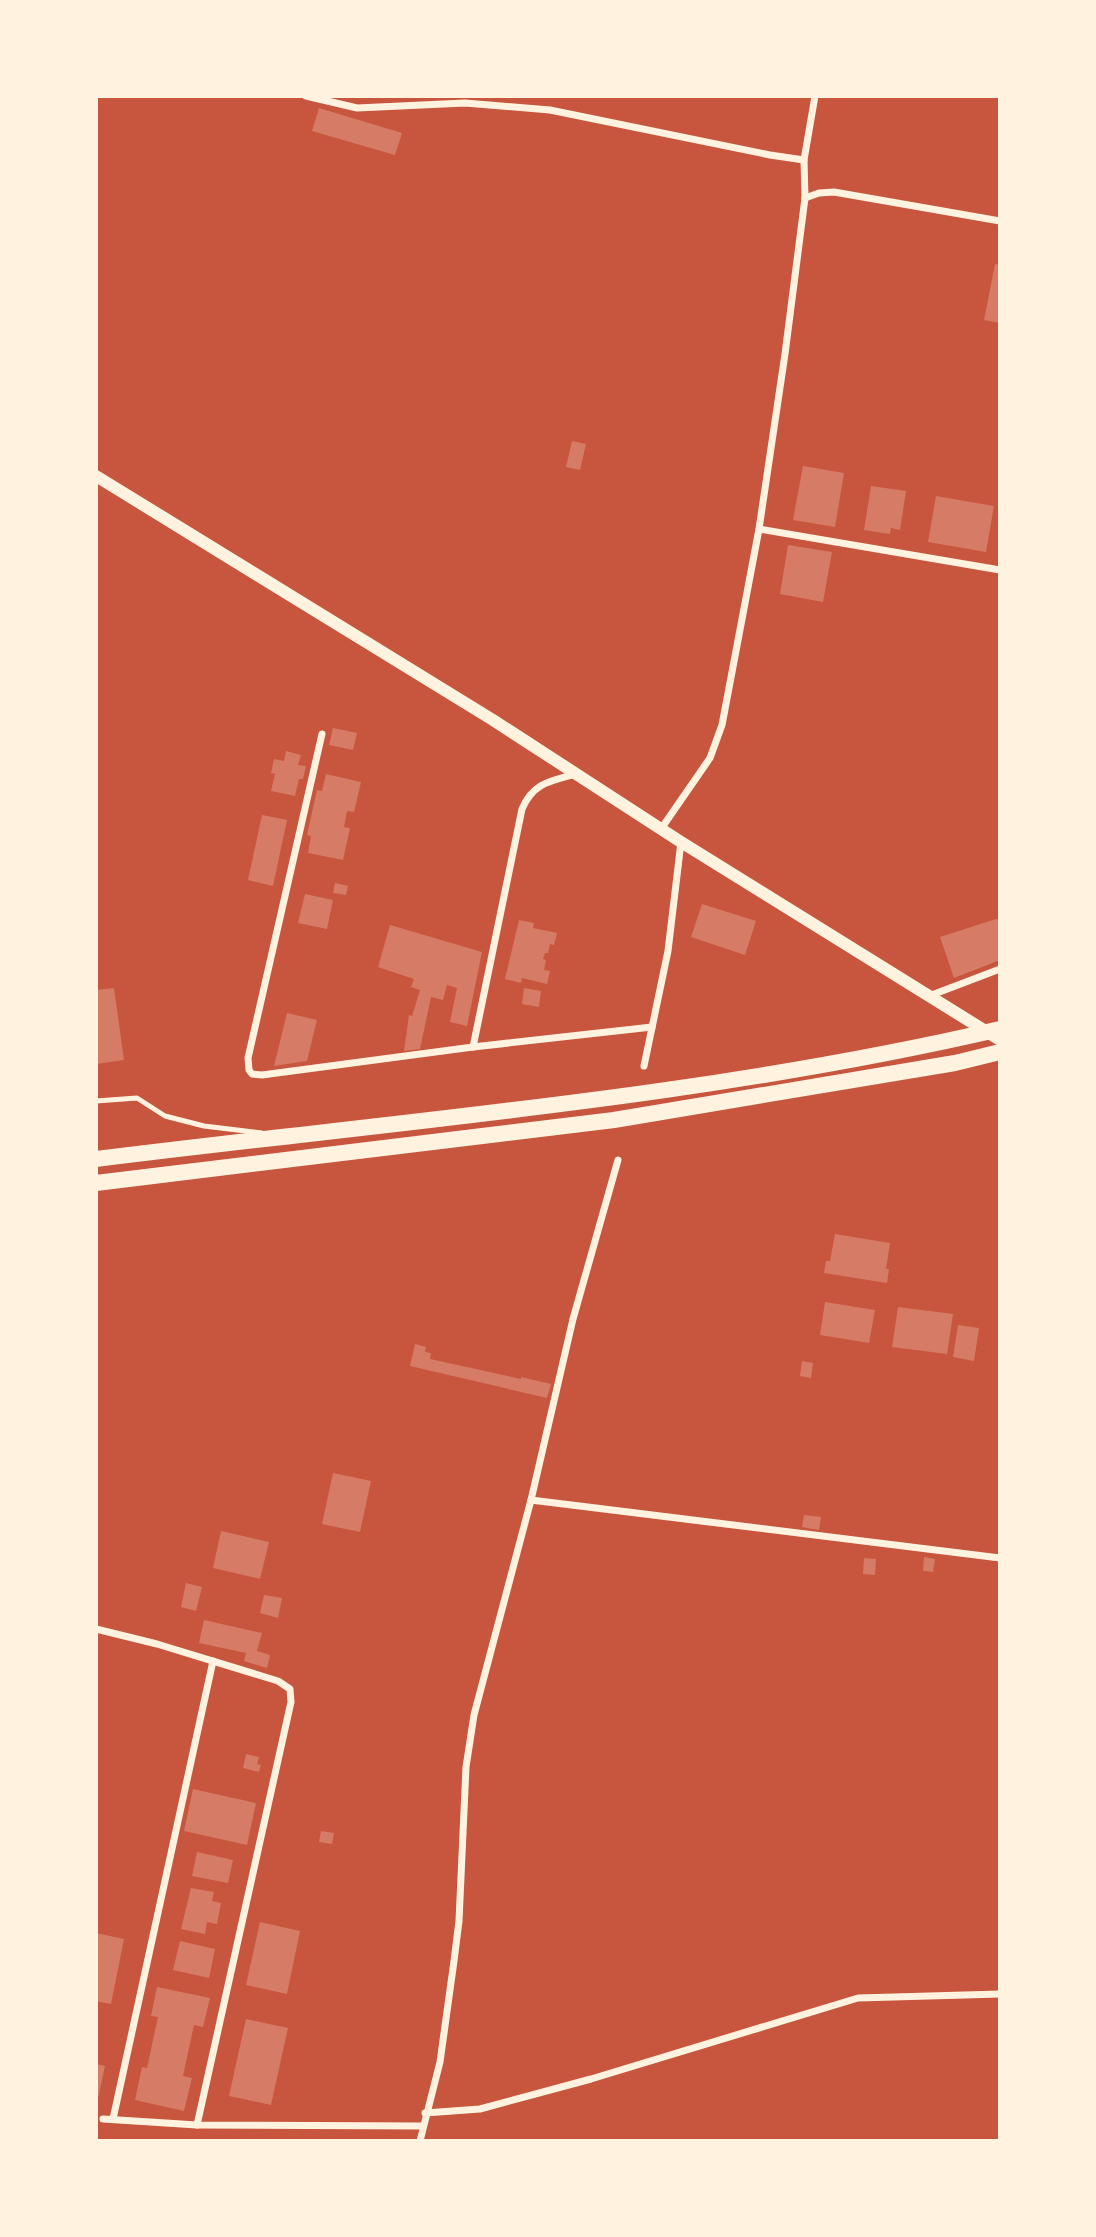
<svg xmlns="http://www.w3.org/2000/svg" width="1096" height="2237" font-family="Karla,sans-serif">
<rect width="100%" height="100%" fill="#c8553d"/>
<g fill="#d67c66">
<polygon points="319,108 402,133 395,155 312,131"/>
<polygon points="995,264 1000,265 1000,323 984,320"/>
<polygon points="572,441 586,444 580,470 566,467"/>
<polygon points="803,466 844,473 835,527 793,520"/>
<polygon points="871,486 906,491 900,530 891,528 890,534 864,530"/>
<polygon points="936,496 994,506 986,552 928,542"/>
<polygon points="788,545 832,552 823,602 780,594"/>
<polygon points="333,728 357,733 353,750 329,745"/>
<polygon points="286,751 301,755 298,765 306,766 303,779 299,779 295,796 271,791 275,774 271,773 274,759 284,761"/>
<polygon points="326,774 361,782 354,812 347,811 344,827 350,828 343,860 308,853 311,836 307,835 317,790 322,791"/>
<polygon points="262,815 287,820 273,886 248,880"/>
<polygon points="335,883 348,886 346,895 333,893"/>
<polygon points="305,894 333,900 327,929 298,923"/>
<polygon points="702,904 756,921 745,955 691,937"/>
<polygon points="996,919 1000,920 1000,960 954,978 940,937"/>
<polygon points="519,920 534,923 533,928 557,933 554,945 550,944 548,953 545,953 543,959 546,960 544,970 550,971 547,984 522,978 521,983 505,979"/>
<polygon points="390,925 482,952 467,1026 450,1022 457,988 447,985 443,1000 431,997 420,1049 404,1051 409,1015 412,1016 420,990 411,987 414,979 378,967"/>
<polygon points="114,988 124,1060 96,1064 96,990"/>
<polygon points="524,988 541,991 539,1007 522,1004"/>
<polygon points="287,1013 317,1020 307,1061 274,1066"/>
<polygon points="835,1234 890,1243 886,1269 889,1269 887,1283 824,1273 826,1261 830,1261"/>
<polygon points="825,1302 875,1310 869,1343 820,1335"/>
<polygon points="898,1307 953,1314 947,1354 892,1347"/>
<polygon points="958,1325 979,1328 974,1361 953,1357"/>
<polygon points="415,1344 426,1347 425,1352 431,1353 430,1359 521,1379 521,1377 551,1384 547,1398 410,1366"/>
<polygon points="802,1361 813,1363 811,1378 800,1376"/>
<polygon points="333,1473 371,1481 360,1532 322,1524"/>
<polygon points="804,1515 821,1517 819,1530 802,1527"/>
<polygon points="221,1531 269,1542 260,1579 213,1568"/>
<polygon points="924,1557 935,1559 933,1572 923,1571"/>
<polygon points="864,1558 876,1559 875,1575 863,1574"/>
<polygon points="186,1583 202,1587 196,1611 181,1607"/>
<polygon points="264,1595 282,1598 278,1618 260,1613"/>
<polygon points="204,1620 262,1633 257,1651 270,1655 267,1668 244,1661 246,1653 199,1643"/>
<polygon points="246,1754 259,1757 257,1764 261,1765 259,1772 243,1768"/>
<polygon points="193,1789 256,1803 247,1845 184,1831"/>
<polygon points="321,1831 334,1833 332,1844 319,1842"/>
<polygon points="197,1852 233,1860 228,1883 192,1876"/>
<polygon points="191,1888 214,1892 212,1901 221,1903 217,1924 207,1922 205,1934 181,1929"/>
<polygon points="260,1922 300,1931 287,1994 246,1985"/>
<polygon points="96,1933 124,1939 111,2004 96,2001"/>
<polygon points="180,1941 215,1949 209,1978 173,1970"/>
<polygon points="157,1987 210,1998 203,2027 194,2025 183,2076 192,2078 184,2111 135,2100 142,2067 147,2068 158,2017 151,2016"/>
<polygon points="246,2019 288,2028 271,2105 229,2096"/>
<polygon points="96,2064 105,2066 97,2103 96,2103"/>
</g>
<g fill="none" stroke-linecap="round" stroke-linejoin="round">
<polyline stroke="#fff3e0" stroke-width="5" points="96,1101 137,1098 165,1116 204,1126 262,1133"/>
<g stroke="#fff3e0" stroke-width="7">
<polyline points="306,96 357,108 465,103 550,110 770,155 804,160 815,96"/>
<polyline points="805,198 819,193 834,192 1000,221"/>
<polyline points="759,529 1000,570"/>
<polyline points="322,734 248,1058 249,1070 252,1074 262,1075 473,1047 652,1027"/>
<polyline points="661,829 710,758 722,725 759,529 785,354 805,198 804,160"/>
<polyline points="929,996 1000,969"/>
<path d="M 473,1047 L 522,809 C 533,783 550,781 576,774"/>
<polyline points="644,1066 668,951 681,842"/>
<polyline points="531,1500 1000,1558"/>
<polyline points="96,1629 157,1644 278,1681 290,1689 291,1702 197,2125"/>
<polyline points="425,2113 480,2109 591,2079 858,1998 1000,1994"/>
<polyline points="103,2119 197,2125 422,2126"/>
<polyline points="113,2119 213,1661"/>
<polyline points="420,2141 440,2062 454,1961 459,1921 466,1767 474,1715 531,1500 573,1319 618,1160"/>
</g>
<polyline stroke="#fff3e0" stroke-width="12" points="96,476 493,720 681,842 1000,1040"/>
<g stroke="#fff3e0" stroke-width="16">
<path d="M 96,1159 C 398,1121 703,1098 1000,1029"/>
<polyline points="96,1183 614,1120 955,1063 1000,1052"/>
</g>
</g>
<rect width="1096" height="2237" fill="none" stroke="#fff3e0" stroke-width="196"/>
</svg>
